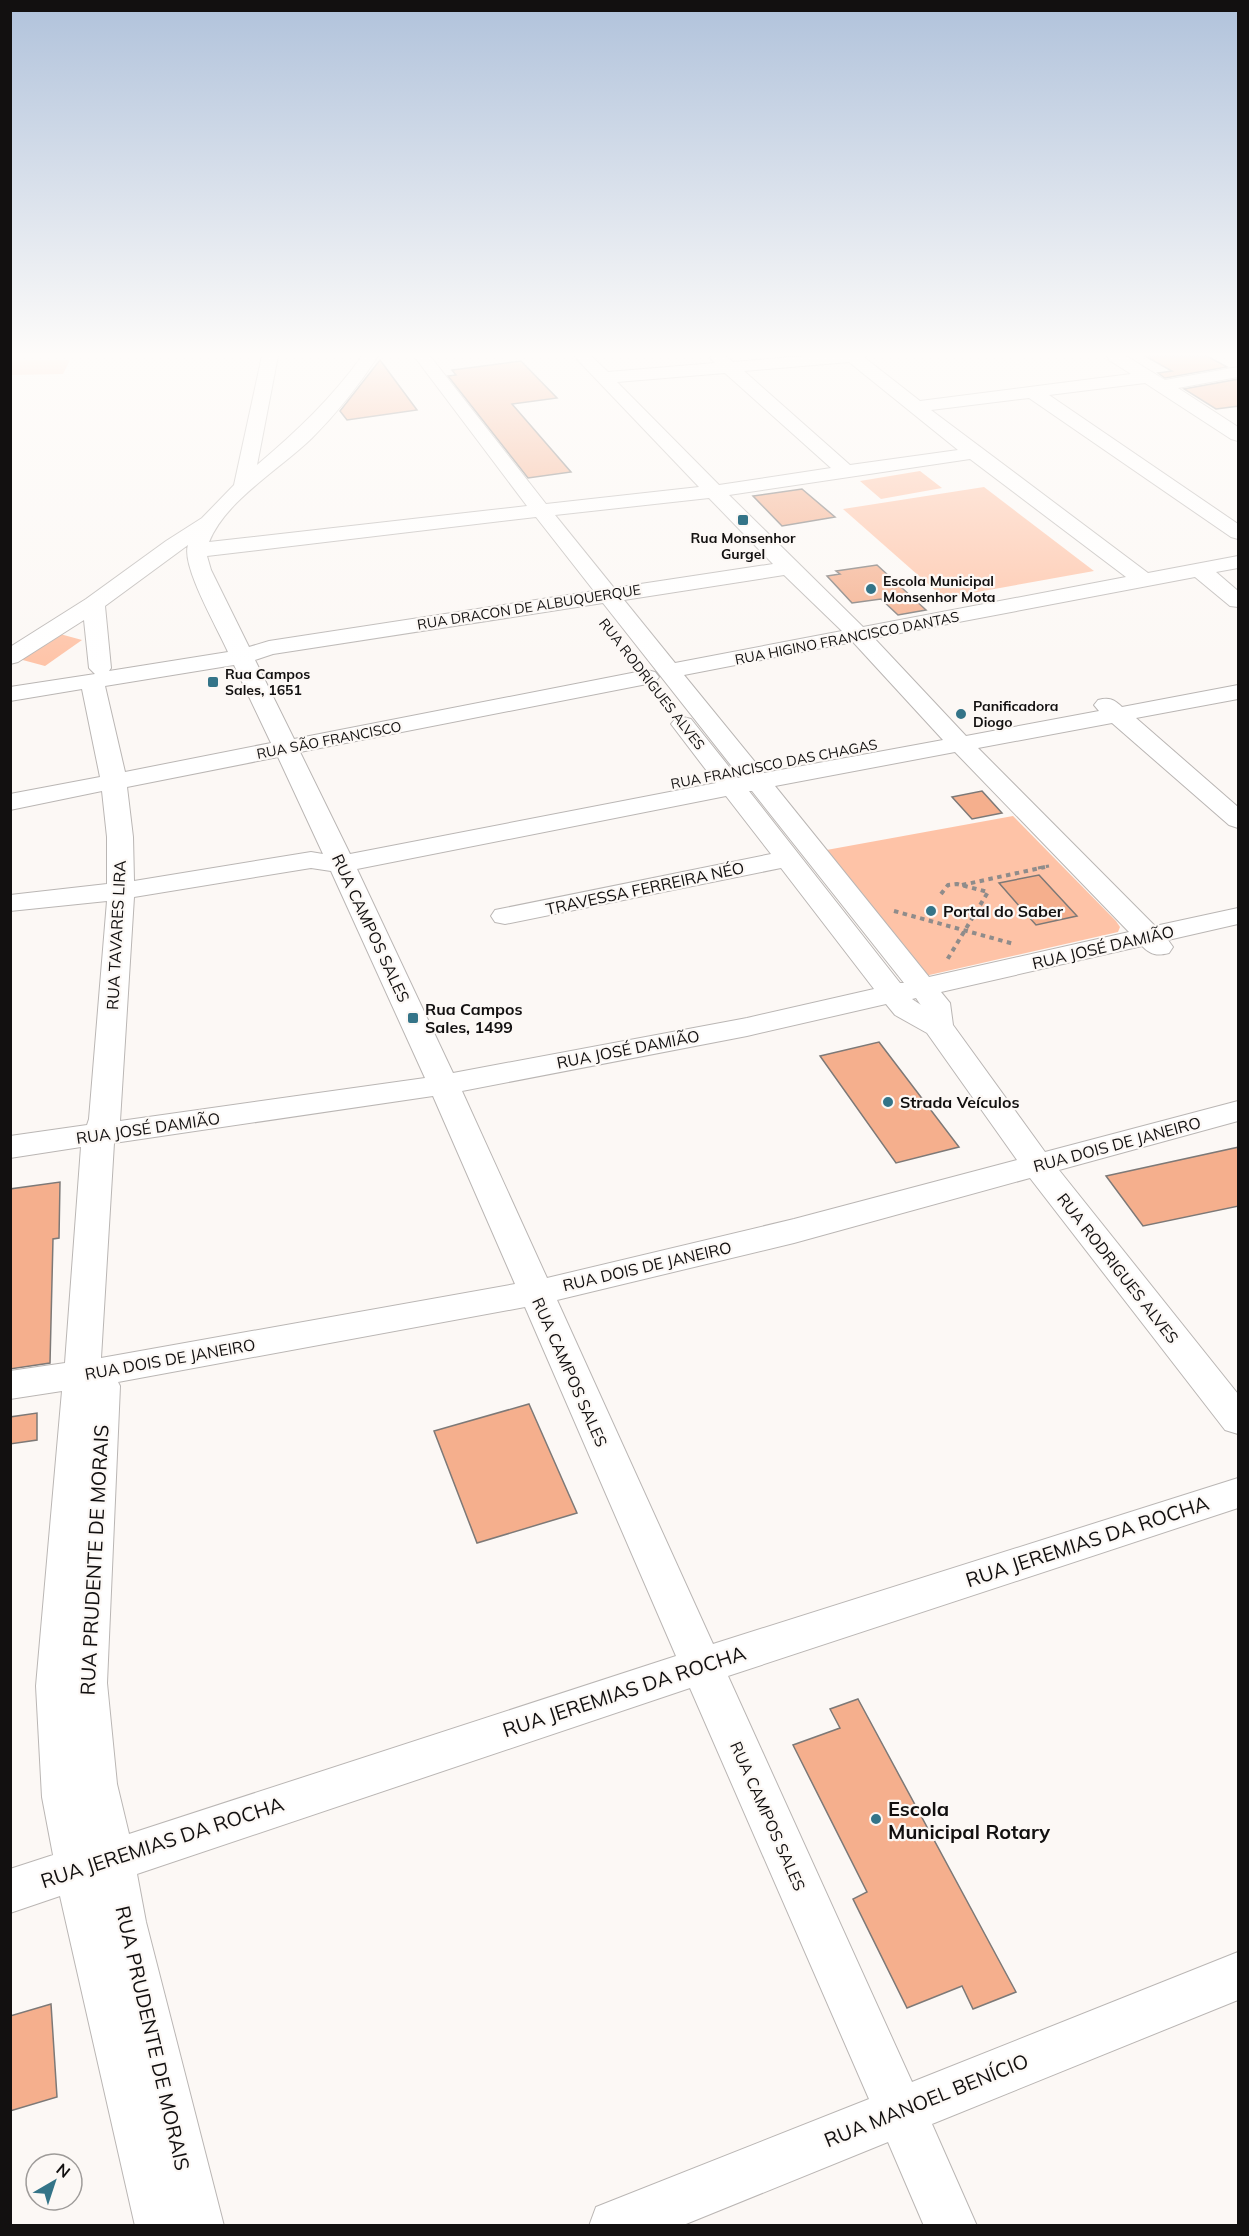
<svg xmlns="http://www.w3.org/2000/svg" width="1249" height="2236" font-family="Mulish,sans-serif">
<rect width="100%" height="100%" fill="#fcf8f5"/>
<g fill="#fec3a7">
<polygon points="11,360 70,360 63,374 11,375"/>
<polygon points="920,471 942,488 881,499 860,481"/>
<polygon points="984,487 1094,571 944,598 843,509"/>
<polygon points="60,634 82,640 45,666 19,659"/>
<polygon points="1013,816 1116,921 1120,927 1118,932 925,976 821,851"/>
</g>
<g fill="#f5af8d" stroke="#7d7977" stroke-width="1.5">
<polygon points="1145,356 1207,356 1227,367 1165,378 1158,373 1172,371"/>
<polygon points="380,360 417,410 347,420 340,411"/>
<polygon points="521,361 557,398 512,404 571,472 528,478 448,376 456,375 452,370"/>
<polygon points="1239,379 1239,406 1216,409 1184,389"/>
<polygon points="802,489 835,517 782,526 753,496"/>
<polygon points="877,565 926,610 898,615 881,599 852,603 827,576 840,574 836,571"/>
<polygon points="982,791 1002,813 972,819 952,797"/>
<polygon points="1039,875 1077,916 1036,925 999,883"/>
<polygon points="879,1042 959,1147 896,1163 820,1056"/>
<polygon points="1239,1147 1239,1206 1143,1226 1106,1176"/>
<polygon points="60,1182 59,1238 53,1239 50,1363 10,1369 10,1189"/>
<polygon points="529,1404 577,1513 477,1543 434,1431"/>
<polygon points="37,1413 37,1440 10,1444 10,1417"/>
<polygon points="858,1699 1016,1992 973,2009 962,1986 907,2008 853,1899 867,1892 793,1745 840,1728 830,1709"/>
<polygon points="51,2004 57,2097 10,2111 10,2016"/>
</g>
<g fill="none" stroke-linecap="round" stroke-linejoin="round">
<g stroke="#bab6b4" stroke-width="2">
<path id="minor" d="M 262,356 L 278,356 L 257,465 C 296,432 332,398 362,356 L 378,356 C 359,385 337,413 312,438 C 279,470 226,500 209,542 L 527,506 L 414,356 L 430,356 L 546,504 L 699,487 L 574,356 L 591,356 L 608,372 L 715,363 L 710,358 L 712,356 L 726,356 L 733,362 L 804,356 L 866,356 L 865,358 L 920,401 L 1131,374 L 1109,360 L 1107,356 L 1126,356 L 1165,380 L 1238,367 L 1238,377 L 1178,388 L 1238,427 L 1238,441 L 1231,439 L 1145,383 L 1049,395 L 1238,524 L 1238,539 L 1231,537 L 1029,398 L 931,410 L 1148,573 L 1238,556 L 1238,568 L 1216,572 L 1238,591 L 1238,607 L 1230,606 L 1195,577 L 874,638 L 966,736 L 1099,711 L 1094,705 L 1098,700 C 1109,697 1114,699 1122,707 L 1238,685 L 1238,699 L 1136,718 L 1238,807 L 1238,828 L 1229,825 L 1112,723 L 978,748 L 1155,926 L 1238,908 L 1238,924 L 1168,940 L 1173,947 L 1169,953 C 1157,956 1151,955 1142,946 L 941,992 L 950,1003 L 953,1025 L 1045,1152 L 1238,1101 L 1238,1121 L 1059,1170 L 1238,1394 L 1238,1434 L 1225,1430 L 1030,1178 L 794,1243 L 557,1300 L 713,1644 L 1238,1478 L 1238,1508 L 728,1676 L 912,2082 L 1238,1952 L 1238,2000 L 932,2124 L 977,2226 L 924,2226 L 888,2142 L 681,2226 L 589,2226 L 596,2207 L 869,2099 L 690,1688 L 137,1874 L 146,1922 L 224,2226 L 135,2226 L 60,1896 L 10,1913 L 10,1869 L 53,1855 L 42,1797 L 36,1686 L 62,1391 L 10,1399 L 10,1371 L 65,1363 L 81,1147 L 10,1158 L 10,1136 L 87,1125 L 89,1119 L 107,901 L 10,911 L 10,895 L 107,884 L 107,837 L 102,791 L 10,810 L 10,794 L 100,777 L 82,689 L 10,701 L 10,687 L 95,674 L 89,668 L 84,620 L 18,662 L 10,664 L 10,647 L 86,599 L 166,541 L 202,518 L 234,485 ZM 849,362 L 958,450 L 850,465 L 744,371 ZM 725,373 L 831,468 L 719,485 L 617,382 ZM 970,459 L 1126,577 L 863,627 L 729,495 ZM 709,498 L 773,564 L 614,588 L 555,515 ZM 536,517 L 594,591 L 269,641 L 249,647 L 211,570 L 207,556 ZM 188,545 C 181,566 218,629 228,652 L 109,671 L 111,668 L 105,606 ZM 784,575 L 842,631 L 675,663 L 624,600 ZM 603,603 L 741,778 L 738,778 L 691,719 L 683,717 L 675,719 L 671,724 L 716,783 L 350,854 L 300,752 L 647,684 L 655,682 L 659,677 L 655,672 L 647,670 L 294,739 L 255,660 L 273,654 ZM 853,642 L 943,740 L 764,773 L 684,675 ZM 234,665 L 271,743 L 125,772 L 105,686 ZM 955,752 L 1129,932 L 929,977 L 775,786 ZM 278,757 L 323,854 L 311,852 L 134,881 L 133,837 L 127,787 ZM 749,791 L 752,791 L 904,983 L 900,983 ZM 726,796 L 771,854 L 505,908 L 495,910 L 491,916 L 495,922 L 505,924 L 781,868 L 874,989 L 747,1018 L 453,1073 L 357,869 ZM 311,868 L 331,871 L 425,1078 L 120,1121 L 134,897 ZM 916,998 L 920,1004 L 921,1005 L 912,999 ZM 886,1004 L 895,1015 L 927,1033 L 1017,1160 L 794,1219 L 547,1278 L 462,1091 L 747,1036 ZM 433,1096 L 515,1284 L 101,1358 L 114,1143 ZM 525,1307 L 676,1656 L 129,1834 L 117,1784 L 107,1683 L 120,1386 L 118,1382 Z"/>
</g>
<polyline stroke="#8f8c8b" stroke-width="3" stroke-dasharray="4 4" stroke-linecap="butt" points="1038,868 1049,866"/>
<g stroke="#8f8c8b" stroke-width="4" stroke-dasharray="4.5 4.5" stroke-linecap="butt">
<polyline points="962,885 1045,867"/>
<polyline points="941,894 948,885 957,884 988,892 947,960"/>
<polyline points="894,911 1014,944"/>
</g>
<use href="#minor" fill="#fff" fill-rule="evenodd"/>
</g>
<linearGradient id="sky" x2="0" y2="1"><stop stop-color="#b0c2db"/><stop offset="0.53" stop-color="#fefcfa"/><stop offset="1" stop-color="#fefcfa" stop-opacity="0"/></linearGradient>
<rect width="1249" height="669" fill="url(#sky)"/>
<g fill="#347488" stroke="#fcf8f5" stroke-width="2">
<rect x="737" y="514" width="12" height="12" rx="3"/>
<circle cx="871" cy="589" r="6"/>
<rect x="207" y="676" width="12" height="12" rx="3"/>
<circle cx="961" cy="714" r="6"/>
<circle cx="931" cy="911" r="6"/>
<rect x="407" y="1012" width="12" height="12" rx="3"/>
<circle cx="888" cy="1102" r="6"/>
<circle cx="876" cy="1819" r="6"/>
</g>
<g text-anchor="middle" dominant-baseline="central" stroke-width="4.5" stroke-linejoin="round" paint-order="stroke">
<g font-size="14" font-weight="bold" fill="#121010" stroke="#fcf8f5" text-anchor="start">
<text x="743" y="538" text-anchor="middle">Rua Monsenhor<tspan x="743" dy="16">Gurgel</tspan></text>
<text x="883" y="581">Escola Municipal<tspan x="883" dy="16">Monsenhor Mota</tspan></text>
<text x="225" y="674">Rua Campos<tspan x="225" dy="16">Sales, 1651</tspan></text>
<text x="973" y="706">Panificadora<tspan x="973" dy="16">Diogo</tspan></text>
</g>
<g font-size="14" fill="#121010" stroke="#fcf8f5">
<text transform="translate(529 607) rotate(-9)">RUA DRACON DE ALBUQUERQUE</text>
<text transform="translate(847 638) rotate(-11)">RUA HIGINO FRANCISCO DANTAS</text>
<text transform="translate(652 684) rotate(52)">RUA RODRIGUES ALVES</text>
<text transform="translate(329 740) rotate(-11)">RUA SÃO FRANCISCO</text>
<text transform="translate(774 764) rotate(-11)">RUA FRANCISCO DAS CHAGAS</text>
</g>
<g font-size="16" fill="#121010" stroke="#fcf8f5">
<text transform="translate(645 888) rotate(-12)">TRAVESSA FERREIRA NÉO</text>
<text transform="translate(371 928) rotate(65)">RUA CAMPOS SALES</text>
<text transform="translate(116 935) rotate(-87)">RUA TAVARES LIRA</text>
<text transform="translate(1103 947) rotate(-13)">RUA JOSÉ DAMIÃO</text>
<text transform="translate(628 1049) rotate(-11)">RUA JOSÉ DAMIÃO</text>
<text transform="translate(148 1128) rotate(-8)">RUA JOSÉ DAMIÃO</text>
<text transform="translate(1117 1144) rotate(-15)">RUA DOIS DE JANEIRO</text>
<text transform="translate(647 1266) rotate(-13)">RUA DOIS DE JANEIRO</text>
<text transform="translate(1118 1268) rotate(52)">RUA RODRIGUES ALVES</text>
<text transform="translate(170 1359) rotate(-10)">RUA DOIS DE JANEIRO</text>
<text transform="translate(570 1372) rotate(66)">RUA CAMPOS SALES</text>
<text transform="translate(768 1816) rotate(66)">RUA CAMPOS SALES</text>
</g>
<g font-size="16" font-weight="bold" fill="#121010" stroke="#fcf8f5" text-anchor="start">
<text x="943" y="911">Portal do Saber</text>
<text x="425" y="1009">Rua Campos<tspan x="425" dy="18">Sales, 1499</tspan></text>
<text x="900" y="1102">Strada Veículos</text>
</g>
<g font-size="20" fill="#121010" stroke="#fcf8f5">
<text transform="translate(1087 1541) rotate(-18)">RUA JEREMIAS DA ROCHA</text>
<text transform="translate(94 1560) rotate(-87)">RUA PRUDENTE DE MORAIS</text>
<text transform="translate(624 1691) rotate(-18)">RUA JEREMIAS DA ROCHA</text>
<text transform="translate(162 1842) rotate(-18)">RUA JEREMIAS DA ROCHA</text>
<text transform="translate(153 2038) rotate(77)">RUA PRUDENTE DE MORAIS</text>
<text transform="translate(926 2100) rotate(-22)">RUA MANOEL BENÍCIO</text>
</g>
<g font-size="20" font-weight="bold" fill="#121010" stroke="#fcf8f5" text-anchor="start">
<text x="888" y="1808">Escola<tspan x="888" dy="23">Municipal Rotary</tspan></text>
</g>
</g>
<rect width="1249" height="2236" fill="none" stroke="#121010" stroke-width="24"/>
<g transform="translate(54 2182) rotate(39)"><circle r="28" fill="#fcf8f5" stroke="#9e9b99" stroke-width="1.5"/>
<path d="M0-4.5L10 22L0 15L-10 22Z" fill="#347488"/>
<text y="-9" font-size="16" font-weight="bold" text-anchor="middle" fill="#121010">N</text>
</g>
</svg>
